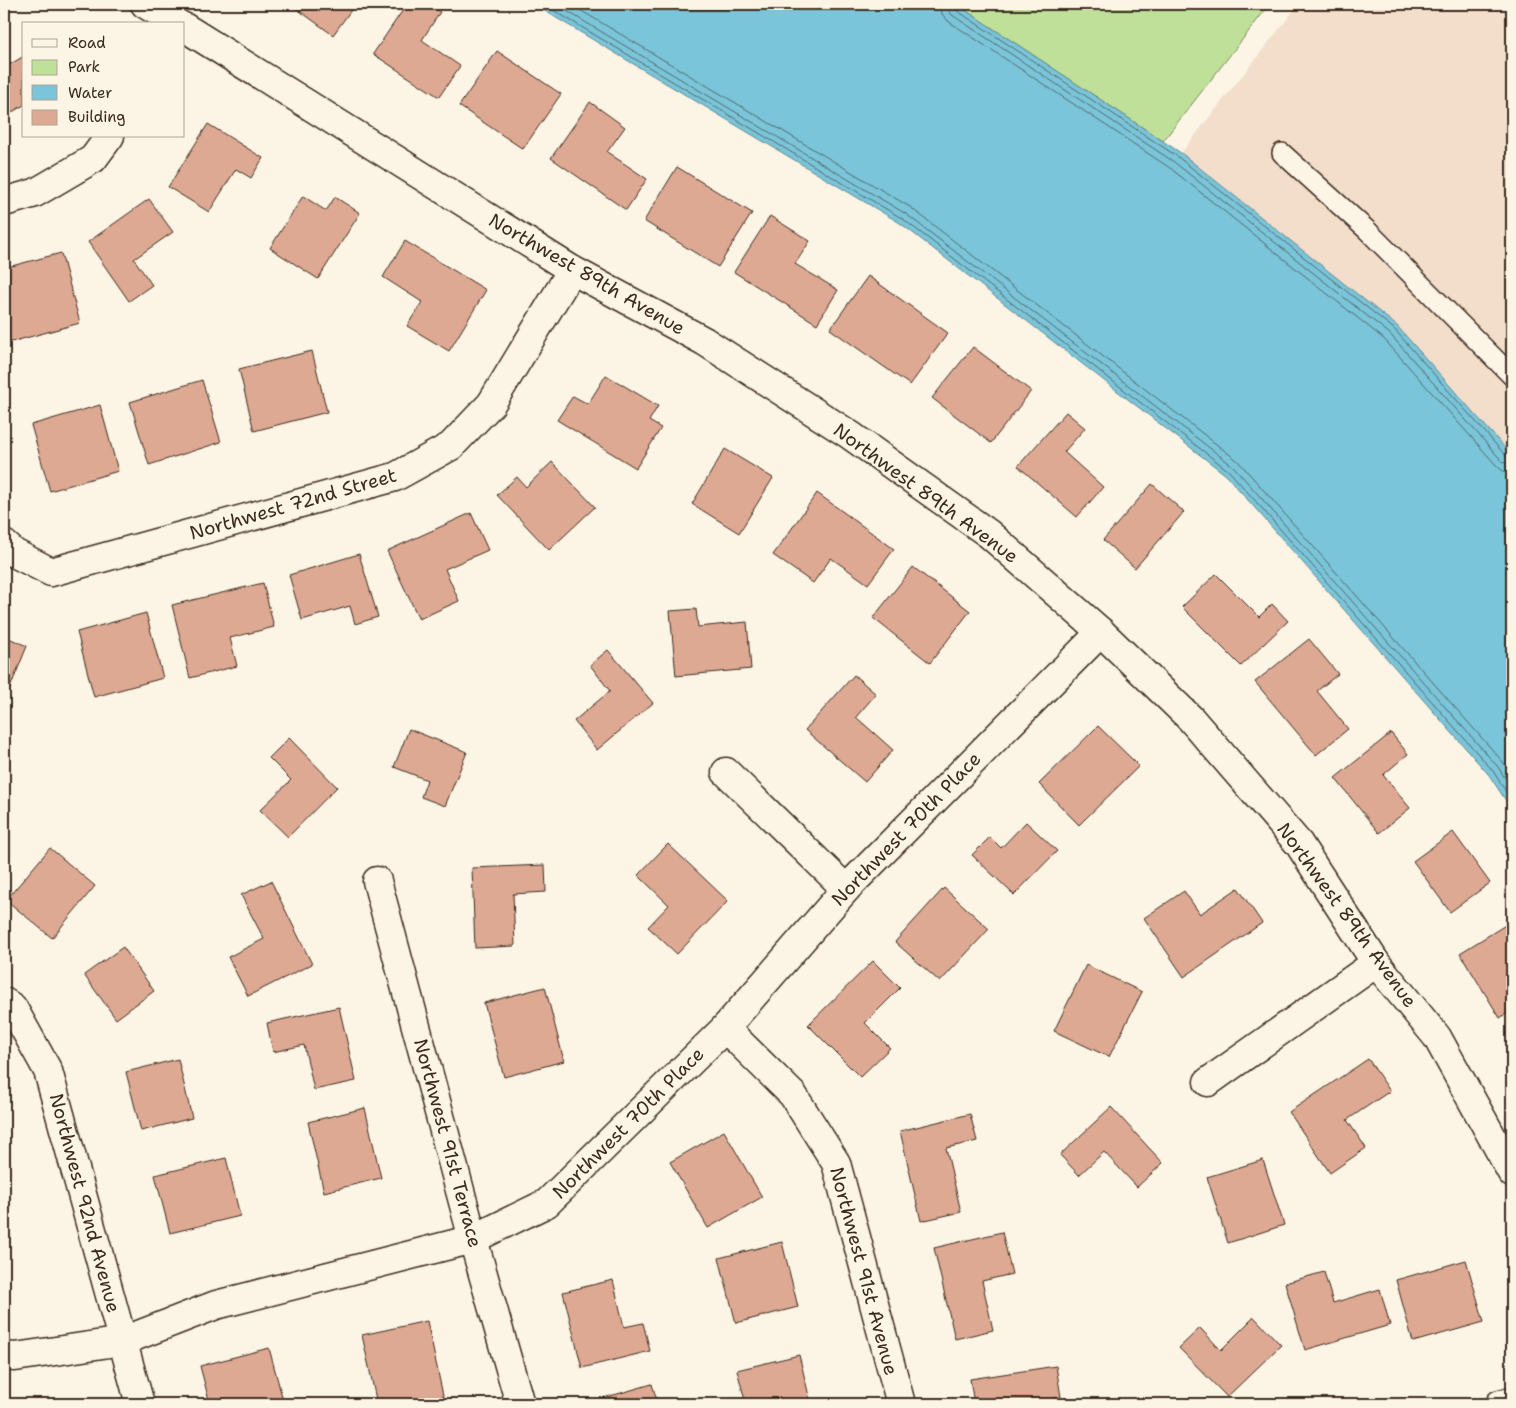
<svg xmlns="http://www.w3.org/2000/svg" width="1516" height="1408" font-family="'Shantell Sans',sans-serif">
<rect width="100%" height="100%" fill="#fcf5e5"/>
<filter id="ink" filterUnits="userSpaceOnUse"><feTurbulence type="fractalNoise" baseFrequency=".02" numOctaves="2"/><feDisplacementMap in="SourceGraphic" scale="10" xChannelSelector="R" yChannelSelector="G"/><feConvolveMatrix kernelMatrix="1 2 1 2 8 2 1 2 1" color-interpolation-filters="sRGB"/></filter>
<g filter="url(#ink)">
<polygon fill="#f3decc" points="1299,4 1512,4 1512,456 1397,326 1181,153"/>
<polygon fill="#bfe099" stroke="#7d855c" points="956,4 1270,4 1163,141"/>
<polygon fill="#7ac5da" stroke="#61878f" points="533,4 956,4 1181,153 1397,326 1512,456 1512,810 1489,775 1226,475 900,223"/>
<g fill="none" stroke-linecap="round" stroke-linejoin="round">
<g stroke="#546869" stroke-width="1">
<polyline points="543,4 903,219 1229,471 1493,771 1512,801"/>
<polyline points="555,4 906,214 1233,466 1498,767 1512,789"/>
<polyline points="570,4 910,207 1238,461 1503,762 1512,776"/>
<polyline points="940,4 942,14 948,21 1170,168 1384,339 1497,466 1503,471 1512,472"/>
<polyline points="947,4 949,10 952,15 1174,162 1390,334 1502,461 1507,464 1512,465"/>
<polyline points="954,4 954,7 956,10 1178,157 1394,329 1506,456 1512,458"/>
</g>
</g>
<g fill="#dea993" stroke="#3b2a1e">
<polygon points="290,4 351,4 354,6 333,35"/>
<polygon points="407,4 427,4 440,12 422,40 460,66 439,97 373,54"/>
<polygon points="497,51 561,94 523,149 459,106"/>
<polygon points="24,56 24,105 4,117 4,68"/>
<polygon points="590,102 625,127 607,152 647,179 626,210 551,158"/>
<polygon points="208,124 263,158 251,178 236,169 209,212 168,187"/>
<polygon points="677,167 752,213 718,267 644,221"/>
<polygon points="303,196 326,211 335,197 360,213 318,279 270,248"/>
<polygon points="149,199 173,232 134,259 152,285 129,301 88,242"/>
<polygon points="770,216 810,241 795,264 838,290 817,324 734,272"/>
<polygon points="405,241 486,290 449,351 407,326 422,302 383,277"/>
<polygon points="61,253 80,323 4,344 4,268"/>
<polygon points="868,276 948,333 910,385 830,329"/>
<polygon points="973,347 1031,391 991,443 932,398"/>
<polygon points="312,351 327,412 254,431 239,369"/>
<polygon points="606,375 658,406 649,421 661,428 636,468 557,420 573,396 588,404"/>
<polygon points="202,380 221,442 149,465 130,402"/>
<polygon points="100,405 118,471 50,491 31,425"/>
<polygon points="1066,412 1085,428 1064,452 1103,487 1077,517 1018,466"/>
<polygon points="725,449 773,478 739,533 692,504"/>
<polygon points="552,462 595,507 549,550 497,495 517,477 526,487"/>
<polygon points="1152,484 1184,512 1135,568 1103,540"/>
<polygon points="817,493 894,549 868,584 831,558 813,583 773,555"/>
<polygon points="471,513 488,550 445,569 459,601 419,619 387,551"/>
<polygon points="359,554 378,617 355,624 350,606 302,620 289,575"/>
<polygon points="913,567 970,611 930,663 873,618"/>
<polygon points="1216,574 1259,617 1272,604 1288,621 1241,666 1182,607"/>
<polygon points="263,583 274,627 230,638 237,666 190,678 172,605"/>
<polygon points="696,609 698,627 747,622 751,669 676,676 670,611"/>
<polygon points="146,613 163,678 94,697 77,632"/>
<polygon points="4,636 27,646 4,703"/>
<polygon points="1309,639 1338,674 1317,691 1348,729 1316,755 1255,682"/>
<polygon points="608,650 653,703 597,750 574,721 610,691 590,665"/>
<polygon points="854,675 876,694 856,717 893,750 865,782 805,730"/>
<polygon points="1098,726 1139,766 1079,825 1039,784"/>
<polygon points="409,729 467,752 445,806 421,797 427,780 394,767"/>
<polygon points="1391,733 1408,754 1383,775 1410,808 1379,833 1335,778"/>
<polygon points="289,738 337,787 288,837 260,810 291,780 269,758"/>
<polygon points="1026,822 1057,851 1014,895 972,855 990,837 1001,848"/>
<polygon points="1453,832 1490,883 1450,912 1413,861"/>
<polygon points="668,844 728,901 677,954 648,927 669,905 638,875"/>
<polygon points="50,848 95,886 52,938 6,900"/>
<polygon points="545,865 546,892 513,894 515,946 475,948 472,868"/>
<polygon points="271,881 312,964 248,996 228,957 264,939 241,895"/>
<polygon points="944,888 989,929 940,982 895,942"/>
<polygon points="1238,888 1262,923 1184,977 1144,918 1184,891 1200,914"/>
<polygon points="1512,921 1512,953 1508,955 1512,962 1512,1010 1500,1018 1460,953"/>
<polygon points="123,947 154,991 116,1019 84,975"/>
<polygon points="873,961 900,988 865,1023 890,1048 860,1077 808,1025"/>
<polygon points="1086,965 1142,992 1109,1057 1054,1031"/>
<polygon points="545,987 564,1061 504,1077 484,1003"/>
<polygon points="339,1007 356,1081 314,1090 304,1045 273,1052 267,1023"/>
<polygon points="178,1059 192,1118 141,1131 126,1072"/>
<polygon points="1368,1059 1390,1091 1347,1120 1366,1148 1330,1173 1289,1112"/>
<polygon points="1111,1107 1163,1163 1137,1187 1104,1152 1079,1175 1060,1155"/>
<polygon points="365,1108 381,1178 324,1192 308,1122"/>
<polygon points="970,1114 977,1141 946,1148 961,1212 921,1221 900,1131"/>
<polygon points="724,1131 762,1197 708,1228 670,1162"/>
<polygon points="226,1158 240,1216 170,1233 155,1175"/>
<polygon points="1263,1160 1284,1225 1228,1243 1207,1177"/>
<polygon points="1002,1232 1012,1274 982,1281 993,1330 955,1339 934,1248"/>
<polygon points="782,1242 798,1307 736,1323 719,1258"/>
<polygon points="1466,1260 1484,1322 1413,1342 1396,1280"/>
<polygon points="1324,1272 1333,1303 1380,1289 1390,1325 1305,1350 1285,1283"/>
<polygon points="613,1280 624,1327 643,1323 650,1351 582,1368 563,1292"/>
<polygon points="1254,1317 1281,1345 1227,1397 1179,1348 1200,1328 1221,1350"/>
<polygon points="427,1321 444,1400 425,1404 377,1404 362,1335"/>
<polygon points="269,1348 284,1404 210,1404 200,1366"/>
<polygon points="799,1355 811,1404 746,1404 737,1370"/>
<polygon points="1056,1366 1061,1397 1032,1402 1033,1404 974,1404 970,1379"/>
<polygon points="652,1384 658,1404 594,1404 593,1401"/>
</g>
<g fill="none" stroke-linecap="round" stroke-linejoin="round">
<g stroke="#3b2a1e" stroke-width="22">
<polyline id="service" points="1282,153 1367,230 1512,376"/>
</g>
<g stroke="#3b2a1e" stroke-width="31">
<g id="minor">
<polyline points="145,4 178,24"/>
<polyline points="184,27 572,270 704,341 850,435 989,534 1101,632 1191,719 1299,844 1376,963 1437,1037 1512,1173"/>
<polyline points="4,202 35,193 93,159 110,136"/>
<polyline points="4,544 14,553 51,572 395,477 451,446 491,404 572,270"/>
<polyline points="726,772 846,889"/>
<polyline points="377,881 473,1239 520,1404"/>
<polyline points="4,1002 13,1008 48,1071 140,1404"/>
<polyline points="725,1028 793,1095 836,1163 901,1404"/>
<polyline points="1208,1082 1376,963"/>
<polyline points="4,1356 15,1357 123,1341 216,1305 473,1239 547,1203 725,1028 846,889 1101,632"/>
<polyline points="1500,1404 1512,1401"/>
</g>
</g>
<use href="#service" stroke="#fcf5e5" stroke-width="19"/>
<use href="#minor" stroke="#fcf5e5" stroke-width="28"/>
</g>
</g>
<g text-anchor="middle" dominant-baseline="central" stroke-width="4" stroke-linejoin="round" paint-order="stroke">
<g font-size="19" fill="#3b2a1e" stroke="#fcf5e5">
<text transform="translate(587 274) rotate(30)">Northwest 89th Avenue</text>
<text transform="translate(926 493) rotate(36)">Northwest 89th Avenue</text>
<text transform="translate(293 504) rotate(-16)">Northwest 72nd Street</text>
<text transform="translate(906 829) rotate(-46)">Northwest 70th Place</text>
<text transform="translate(1347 915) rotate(54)">Northwest 89th Avenue</text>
<text transform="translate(628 1123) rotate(-45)">Northwest 70th Place</text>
<text transform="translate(448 1143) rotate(75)">Northwest 91st Terrace</text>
<text transform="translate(85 1203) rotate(75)">Northwest 92nd Avenue</text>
<text transform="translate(864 1271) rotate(75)">Northwest 91st Avenue</text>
</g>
</g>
<rect width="1516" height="1408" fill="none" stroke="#fcf5e5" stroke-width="20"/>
<rect x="10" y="10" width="1496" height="1388" fill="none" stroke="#3b2a1e" stroke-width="2" filter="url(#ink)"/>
<rect x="22" y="22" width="162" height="115" fill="#fcf5e5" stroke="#afa495"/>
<rect x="32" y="39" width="25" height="8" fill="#fcf5e5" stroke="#afa495"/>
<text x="68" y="48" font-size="15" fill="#3b2a1e">Road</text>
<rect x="32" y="60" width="25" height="15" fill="#bfe099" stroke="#afa495"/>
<text x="68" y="72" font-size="15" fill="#3b2a1e">Park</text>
<rect x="32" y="85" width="25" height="15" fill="#7ac5da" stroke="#afa495"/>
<text x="68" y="98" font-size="15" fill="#3b2a1e">Water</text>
<rect x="32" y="110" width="25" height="15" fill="#dea993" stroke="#afa495"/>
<text x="68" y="122" font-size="15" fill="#3b2a1e">Building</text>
</svg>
